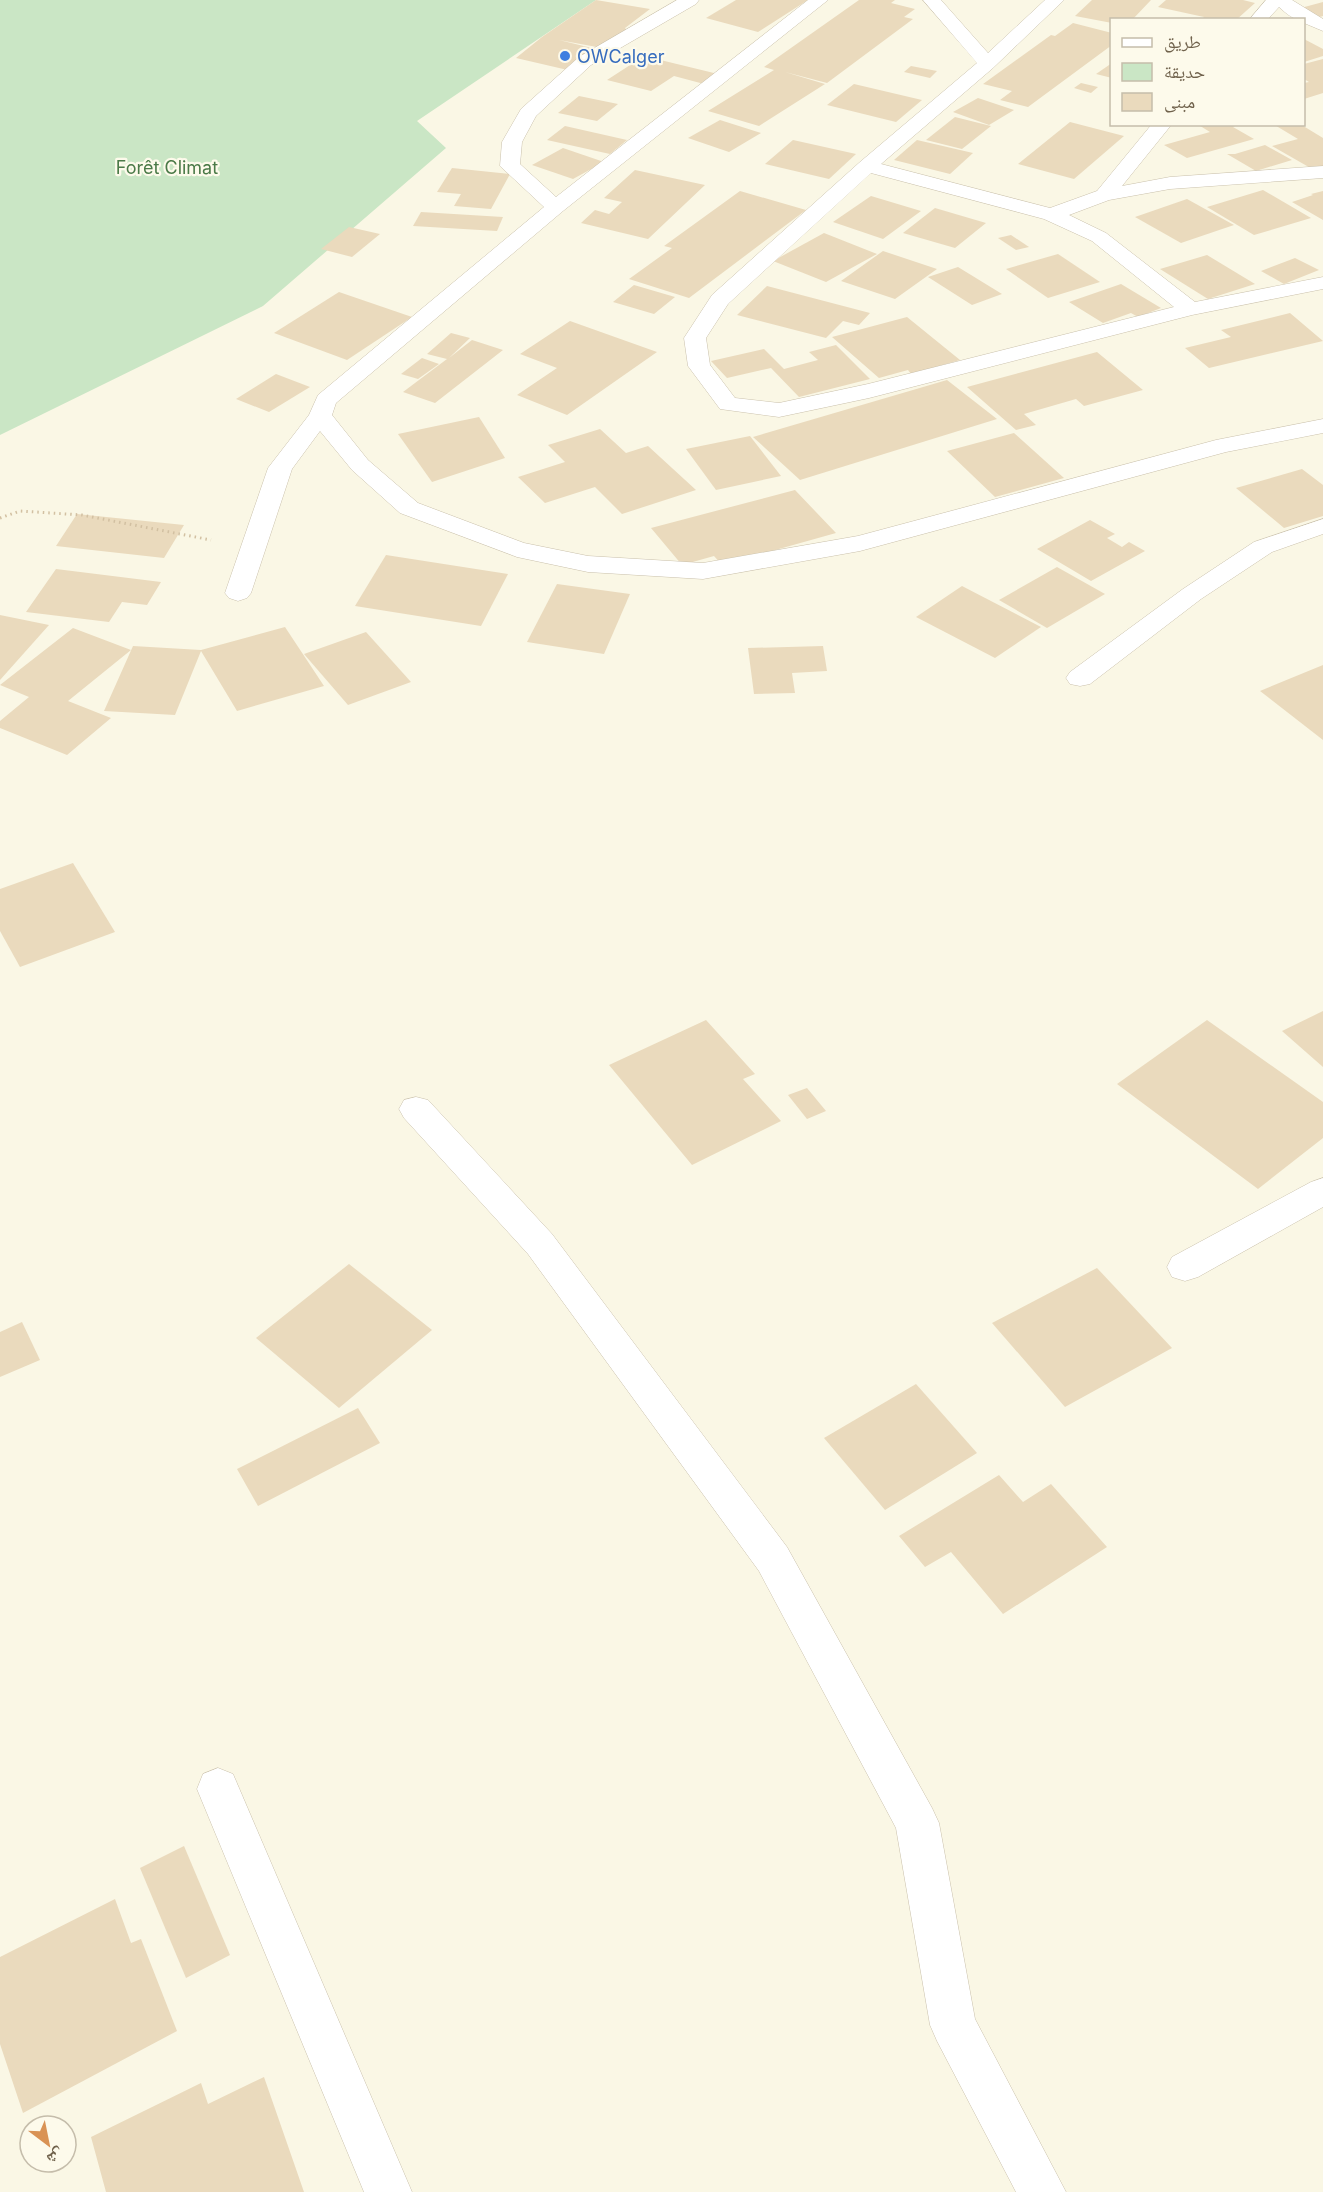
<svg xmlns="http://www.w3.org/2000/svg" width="1323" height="2192" font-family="Inter,'Noto Naskh Arabic',sans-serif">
<rect width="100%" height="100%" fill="#faf7e5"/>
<polygon fill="#cae6c5" points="0,0 596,0 417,121 446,148 263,306 0,435"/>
<g fill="#eadabd">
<polygon points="596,0 650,9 625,28 627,31 602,48 559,40 600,50 572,71 516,58 542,37"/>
<polygon points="736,0 808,0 758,32 706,18"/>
<polygon points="859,0 895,0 891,3 915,9 904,17 913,19 827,83 785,72 825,84 759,126 708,111 774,70 764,67"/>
<polygon points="1092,0 1151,0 1132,20 1112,20 1112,23 1075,16"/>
<polygon points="1166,0 1243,0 1255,3 1236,20 1201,20 1204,17 1158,7"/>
<polygon points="1323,2 1323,16 1316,18 1297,9"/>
<polygon points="1073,23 1112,33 1112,45 1028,107 1000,100 1012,91 983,84 1051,35 1055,36"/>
<polygon points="1304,39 1323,49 1323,56 1304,62"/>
<polygon points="644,56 718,74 704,84 674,76 651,91 607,80"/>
<polygon points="1323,59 1323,93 1304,99 1304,83 1309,82 1304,79 1304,64"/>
<polygon points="1112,63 1112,78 1096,74"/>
<polygon points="911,66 937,71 930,78 904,72"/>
<polygon points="1081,83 1098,87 1091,93 1074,88"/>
<polygon points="854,84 922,100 896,122 827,105"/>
<polygon points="579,96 618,104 597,121 558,113"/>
<polygon points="978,98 1014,110 989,125 953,112"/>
<polygon points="955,117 991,126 962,149 926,140"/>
<polygon points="720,120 761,133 729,152 688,138"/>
<polygon points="1070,122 1124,136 1074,179 1018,164"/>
<polygon points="1197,124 1240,124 1233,127 1254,139 1187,158 1164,145 1210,132"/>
<polygon points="1273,124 1300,124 1323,138 1323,168 1314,170 1272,146 1298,139"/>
<polygon points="565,126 627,140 610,154 547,140"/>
<polygon points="793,140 856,154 829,179 765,164"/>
<polygon points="917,140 973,153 950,174 894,160"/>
<polygon points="1265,145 1292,160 1256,171 1227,154 1235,154"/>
<polygon points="563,148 604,162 573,179 532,165"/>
<polygon points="452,168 510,174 491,209 454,206 461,194 437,192"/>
<polygon points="635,170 705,185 648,239 581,223 595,210 609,214 622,202 604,198"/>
<polygon points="1263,190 1311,218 1254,235 1207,207"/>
<polygon points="740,191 806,210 689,298 629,279 672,248 664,246"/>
<polygon points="1323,191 1323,220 1292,202 1313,195 1311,194"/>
<polygon points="871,196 921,211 883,239 833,222"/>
<polygon points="1187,199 1234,225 1181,243 1135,217"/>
<polygon points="935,208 986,223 955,248 903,233"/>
<polygon points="421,212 503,217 497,231 413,226"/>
<polygon points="349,227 380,234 352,257 321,249"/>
<polygon points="824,233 877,254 826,282 773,261"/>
<polygon points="1011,235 1029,247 1016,250 998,238"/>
<polygon points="883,251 937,269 895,299 841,281"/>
<polygon points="1058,254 1100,282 1048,298 1006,269"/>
<polygon points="1207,255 1255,284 1208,299 1160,269"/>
<polygon points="1295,258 1319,270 1284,284 1261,271"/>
<polygon points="958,267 1002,294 972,305 928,277"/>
<polygon points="1121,284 1161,308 1138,317 1131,313 1103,323 1069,302"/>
<polygon points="634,285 675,297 654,314 613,302"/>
<polygon points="767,286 870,313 859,325 843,321 826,338 737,315"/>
<polygon points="339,292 412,317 347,360 274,333"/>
<polygon points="1290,313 1323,341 1209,368 1185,348 1231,337 1221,330"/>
<polygon points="907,317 960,360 911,374 908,370 879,378 832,337"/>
<polygon points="570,321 657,352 567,415 517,395 557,368 520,354"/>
<polygon points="451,333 470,338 449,358 472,340 503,350 435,403 403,392 447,359 427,354"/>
<polygon points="836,345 870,379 799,397 771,368 727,378 711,361 764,349 784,369 818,360 809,352"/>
<polygon points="1097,352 1143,390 1084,406 1076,399 1024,414 1036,425 1016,430 967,387"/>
<polygon points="422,358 439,364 418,379 401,374"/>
<polygon points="276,374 310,387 269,412 236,399"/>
<polygon points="947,380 997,419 800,480 753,437"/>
<polygon points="479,417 505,458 432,482 398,434"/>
<polygon points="600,429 626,453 648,446 696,490 622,514 595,487 545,503 518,477 565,462 548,445"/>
<polygon points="1014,433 1064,478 995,497 947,451"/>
<polygon points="750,436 781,476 716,490 686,449"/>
<polygon points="1302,469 1323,485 1323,516 1284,528 1236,488"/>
<polygon points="795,490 836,533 722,565 714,556 682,565 651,528"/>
<polygon points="77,514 184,525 164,558 56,546"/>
<polygon points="1090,520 1115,534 1107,538 1122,547 1129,542 1145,551 1091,581 1037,549"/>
<polygon points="386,555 508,574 481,626 355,606"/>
<polygon points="1057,567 1105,594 1047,628 999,600"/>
<polygon points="56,569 161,582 147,605 122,602 109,622 26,612"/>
<polygon points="557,584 630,594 604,654 527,642"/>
<polygon points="962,586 1041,627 995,658 916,617"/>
<polygon points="0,615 49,625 0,680"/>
<polygon points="285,627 324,686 237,711 201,651 175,715 104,711 133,646 201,650"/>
<polygon points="73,628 131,650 68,701 111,718 67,755 0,728 0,721 29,697 0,685"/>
<polygon points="366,632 411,682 348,705 304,654"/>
<polygon points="823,646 827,671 792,673 795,693 754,694 748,648"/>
<polygon points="1323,665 1323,740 1260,691"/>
<polygon points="73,863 115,932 20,967 0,931 0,889"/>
<polygon points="1323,1011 1323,1067 1282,1031"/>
<polygon points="706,1020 755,1074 743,1079 781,1121 692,1165 609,1065"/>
<polygon points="1207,1020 1323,1102 1323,1138 1258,1189 1117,1084"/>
<polygon points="807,1088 826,1111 807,1119 788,1095"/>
<polygon points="349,1264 432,1330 339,1408 256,1338"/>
<polygon points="1097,1268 1172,1348 1065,1407 992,1323"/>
<polygon points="22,1322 40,1360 0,1377 0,1332"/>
<polygon points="916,1384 977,1453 885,1510 824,1438"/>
<polygon points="358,1408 380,1443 258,1506 237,1469"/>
<polygon points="999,1475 1023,1502 1051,1484 1107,1547 1003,1614 951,1552 925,1567 899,1536"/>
<polygon points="184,1846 230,1955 186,1978 140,1868"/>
<polygon points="115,1899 131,1943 141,1939 177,2031 23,2113 0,2044 0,1957"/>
<polygon points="264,2077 304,2192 106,2192 91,2137 201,2083 208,2104"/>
</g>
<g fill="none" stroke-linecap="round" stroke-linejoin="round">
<g stroke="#cac1ac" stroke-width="1">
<g id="street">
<polygon points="677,0 699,0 696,4 591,65 536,116 522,142 520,164 556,197 808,0 828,0 563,211 336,403 332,415 368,460 418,503 524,543 588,556 703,563 858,536 1216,440 1323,419 1323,433 1226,452 860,551 703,579 588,572 517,557 400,513 352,470 320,431 292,469 251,593 247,598 238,601 229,598 225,593 268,468 309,415 318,395 544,207 500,166 502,142 521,109 579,57"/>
<path d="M 923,0 L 941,0 L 988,53 L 1045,0 L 1064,0 L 993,68 L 881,164 L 1050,208 L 1097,191 L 1152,124 L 1172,124 L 1122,186 L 1170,177 L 1323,166 L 1323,178 L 1170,189 L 1109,200 L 1069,215 L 1106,233 L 1195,302 L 1323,277 L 1323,289 L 1192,315 L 869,398 L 779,417 L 720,409 L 688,366 L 684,338 L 712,295 L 860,162 L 977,63 ZM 871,173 L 1044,219 L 1092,241 L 1174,307 L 868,384 L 779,403 L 735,398 L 710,365 L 706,338 L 728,304 Z"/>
<path d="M 1266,0 L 1292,0 L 1323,19 L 1323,31 L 1304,23 L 1304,20 C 1293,20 1287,14 1279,7 L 1267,20 L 1249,20 Z"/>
<polygon points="1323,519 1323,534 1272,552 1201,599 1090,684 1080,686 1070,684 1066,678 1070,672 1183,589 1254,542"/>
<polygon points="416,1097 428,1100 552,1234 787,1547 932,1808 939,1823 975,2019 1066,2192 1016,2192 937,2041 930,2025 896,1828 759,1571 528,1254 404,1118 399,1109 404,1100"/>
<polygon points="1323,1178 1323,1207 1198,1277 1185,1281 1172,1277 1167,1267 1172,1257 1311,1182"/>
<polygon points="218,1768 233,1774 412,2192 364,2192 197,1789 203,1774"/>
</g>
</g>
<polyline stroke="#d2c0a2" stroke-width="3" stroke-dasharray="1.5 4" stroke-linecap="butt" points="0,518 20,511 82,515 211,540"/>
<use href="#street" fill="#fff" fill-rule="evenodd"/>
</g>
<circle fill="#3f7fe0" stroke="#fdfaeb" stroke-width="2" cx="565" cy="56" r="6"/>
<g text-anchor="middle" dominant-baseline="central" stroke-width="4.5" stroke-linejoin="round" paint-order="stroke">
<g font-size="18" fill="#366cbe" stroke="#fdfaeb" text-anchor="start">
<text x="577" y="56">OWCalger</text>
</g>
<g font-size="18" fill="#4b7a48" stroke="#fdfaeb">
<text x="167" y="167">Forêt Climat</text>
</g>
</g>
<rect x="1110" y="18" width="195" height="108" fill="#fdfaeb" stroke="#c5bdab" stroke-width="1.5"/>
<rect x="1122" y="38" width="30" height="9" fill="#ffffff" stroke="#c5bdab" stroke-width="1.5"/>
<text x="1164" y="48" font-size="18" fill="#70624c">طريق</text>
<rect x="1122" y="63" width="30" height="18" fill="#cae6c5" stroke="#c5bdab" stroke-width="1.5"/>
<text x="1164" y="78" font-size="18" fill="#70624c">حديقة</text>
<rect x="1122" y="93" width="30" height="18" fill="#eadabd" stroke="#c5bdab" stroke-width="1.5"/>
<text x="1164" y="108" font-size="18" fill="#70624c">مبنى</text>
<g transform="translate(48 2144) rotate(148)"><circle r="28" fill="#fdfaeb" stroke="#c5bdab" stroke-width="1.5"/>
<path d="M0-4.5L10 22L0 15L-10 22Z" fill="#d99254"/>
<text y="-9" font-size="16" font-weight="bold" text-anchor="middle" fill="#70624c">ش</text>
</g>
</svg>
